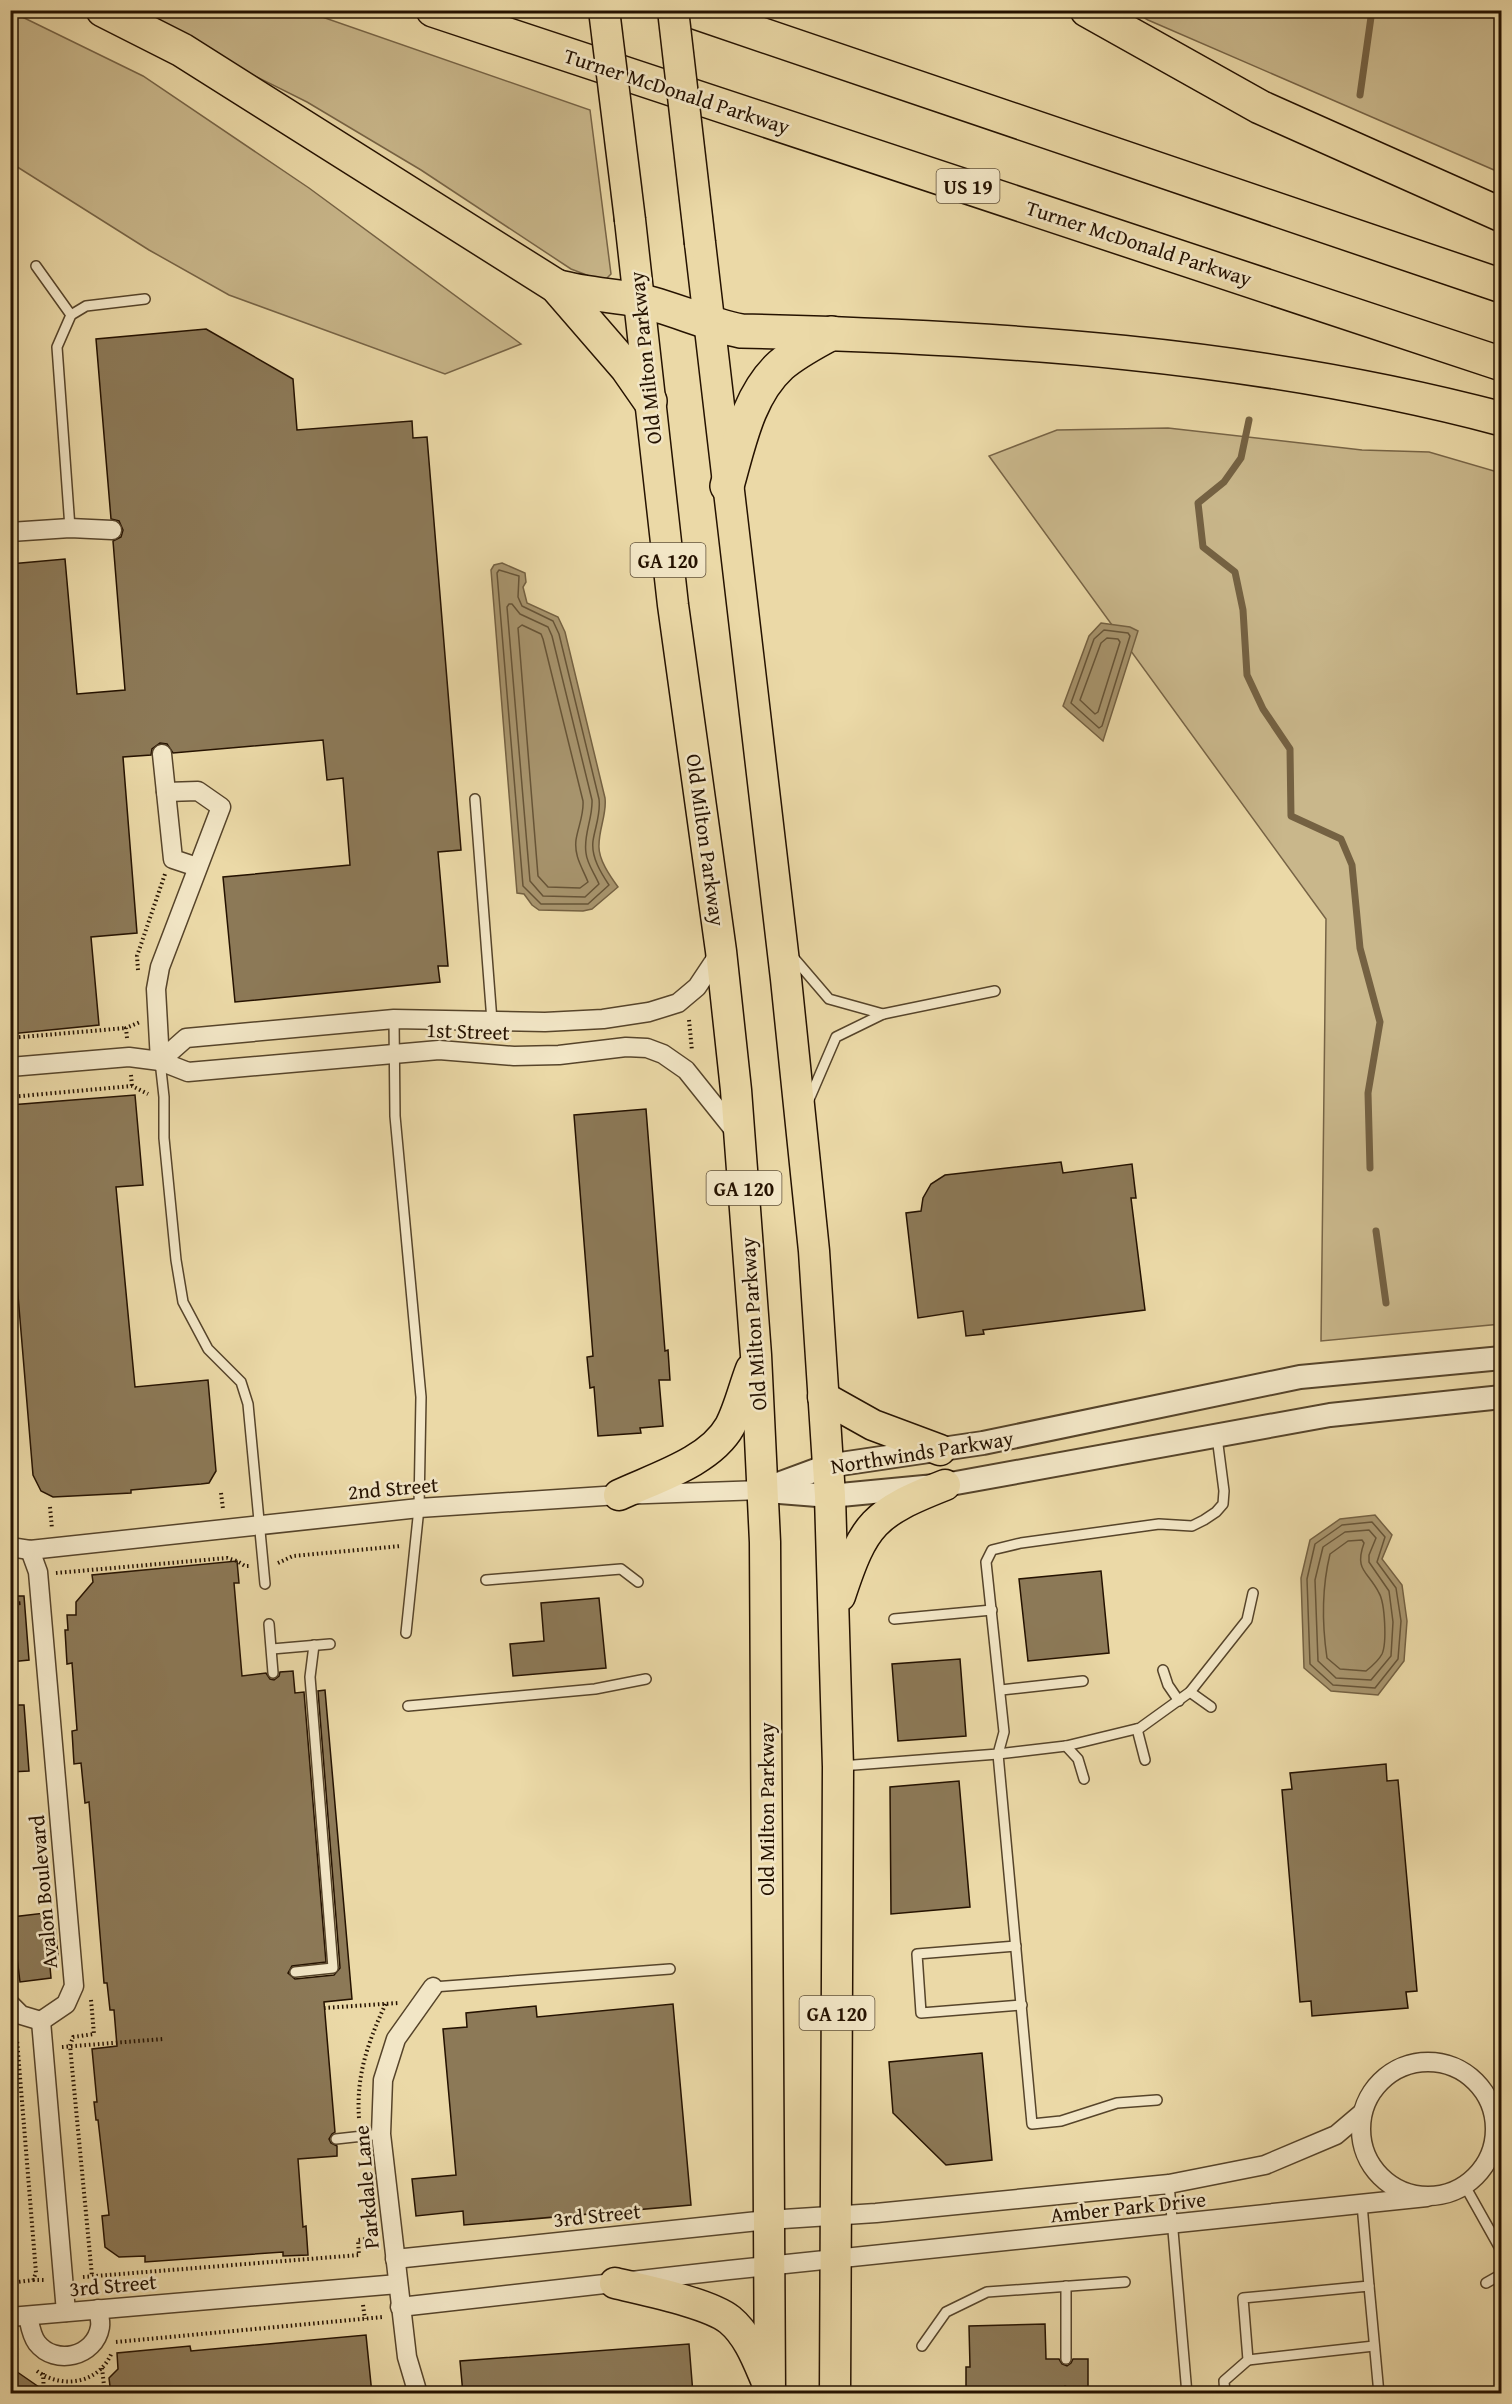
<svg xmlns="http://www.w3.org/2000/svg" width="1512" height="2404" font-family="'Gentium Book Plus',serif">
<rect width="100%" height="100%" fill="#ebd9a7"/>
<filter id="stains"><feTurbulence type="fractalNoise" baseFrequency=".00333" numOctaves="4"/><feColorMatrix values="0 0 0 0 .2 0 0 0 0 .09 0 0 0 0 .02 0 0 0 .5 -.17"/></filter>
<radialGradient id="worn" r=".72"><stop offset=".6" stop-color="#630" stop-opacity="0"/><stop offset="1" stop-color="#630" stop-opacity=".3"/></radialGradient>
<g fill="#c9b78b" stroke="#776446" stroke-width="1.5">
<polygon points="10,11 143,76 309,188 521,344 445,374 229,295 149,250 11,163"/>
<polygon points="125,11 305,11 590,110 611,274 606,279 597,279 571,269 421,170 307,102"/>
<polygon points="1133,11 1501,11 1501,173 1148,20"/>
<polygon points="1168,428 1362,450 1429,452 1501,473 1501,1324 1321,1341 1326,919 989,456 1057,430"/>
</g>
<g fill="#a8956e" stroke="#746142" stroke-width="1.5">
<path d="M 502,563 L 525,573 L 526,582 L 523,587 L 527,603 L 558,617 L 565,632 L 605,798 C 607,814 599,828 599,845 C 598,859 610,876 618,887 L 592,909 L 583,911 L 539,910 L 532,905 L 524,894 L 517,893 L 491,570 L 494,565 Z"/>
<polygon points="1101,623 1130,627 1138,631 1103,741 1063,706 1089,636"/>
<polygon points="1375,1515 1392,1535 1382,1559 1402,1585 1407,1621 1404,1661 1378,1695 1331,1691 1304,1668 1301,1578 1310,1540 1340,1519"/>
</g>
<g fill="none" stroke-linecap="round" stroke-linejoin="round">
<g stroke="#665437" stroke-width="1.5">
<path d="M 499,570 L 519,576 L 518,597 L 522,606 L 553,621 L 559,634 L 599,799 C 601,814 595,827 593,841 C 591,857 601,873 609,885 L 588,904 L 541,904 L 523,886 L 497,573 Z"/>
<path d="M 509,604 L 512,604 L 520,614 L 548,627 L 552,636 L 592,800 C 593,818 583,835 586,853 C 587,864 595,874 599,884 L 585,897 L 543,896 L 530,881 L 507,607 Z"/>
<path d="M 522,625 L 541,634 L 543,639 L 583,801 C 584,815 578,827 576,840 C 574,856 582,867 588,882 L 580,888 L 548,887 L 538,876 L 518,628 Z"/>
<polygon points="1104,630 1128,633 1130,636 1102,726 1099,728 1071,703 1094,639"/>
<polygon points="1107,638 1118,639 1120,642 1098,712 1095,714 1080,700 1101,643"/>
<polygon points="1372,1522 1385,1537 1377,1562 1396,1588 1401,1621 1398,1659 1375,1688 1333,1685 1310,1664 1307,1579 1315,1544 1342,1525"/>
<polygon points="1369,1530 1376,1538 1369,1555 1369,1562 1389,1591 1393,1622 1391,1656 1371,1680 1336,1678 1318,1661 1315,1580 1323,1547 1345,1532"/>
<path d="M 1362,1540 L 1364,1543 C 1354,1571 1368,1571 1379,1593 C 1385,1603 1387,1643 1382,1654 C 1379,1660 1371,1667 1366,1671 L 1340,1669 L 1327,1658 C 1322,1624 1322,1587 1330,1554 L 1348,1541 Z"/>
</g>
<g stroke="#746142" stroke-width="7">
<polyline points="1360,95 1372,10"/>
<polyline points="1249,420 1241,458 1224,482 1198,503 1203,547 1235,572 1243,610 1247,675 1263,709 1290,749 1291,816 1341,839 1352,865 1360,948 1380,1022 1368,1093 1370,1168"/>
<polyline points="1376,1231 1386,1303"/>
</g>
</g>
<g fill="#8c7957" stroke="#251200" stroke-width="1.5">
<polygon points="206,329 293,379 297,430 412,421 413,438 427,437 461,850 438,852 448,966 438,966 440,982 235,1002 223,877 350,865 343,778 327,780 323,740 173,753 167,744 160,743 152,749 151,755 123,757 137,933 91,937 99,1025 10,1034 10,945 15,944 10,898 10,564 65,559 77,694 125,690 113,541 121,537 123,530 119,521 111,519 96,339"/>
<polygon points="135,1095 143,1185 116,1187 135,1387 208,1380 216,1471 209,1483 201,1484 131,1490 131,1493 53,1497 41,1491 33,1475 10,1200 10,1105"/>
<polygon points="646,1109 665,1351 668,1350 670,1380 659,1380 663,1426 640,1428 641,1433 598,1436 594,1387 590,1388 587,1357 593,1356 574,1115"/>
<polygon points="1061,1162 1063,1173 1132,1164 1136,1198 1131,1198 1145,1310 983,1330 984,1334 966,1336 963,1311 918,1318 906,1213 921,1211 923,1198 931,1184 945,1175"/>
<polygon points="237,1561 239,1583 234,1583 242,1676 266,1673 270,1679 274,1680 279,1676 280,1672 293,1671 295,1693 304,1692 326,1962 292,1966 288,1973 295,1979 334,1975 340,1968 318,1691 325,1690 352,1999 324,2002 335,2132 332,2134 329,2139 331,2143 337,2146 337,2156 298,2159 303,2227 306,2226 308,2255 283,2256 283,2252 145,2262 145,2256 119,2257 105,2247 102,2216 109,2215 98,2120 96,2120 94,2102 97,2102 92,2049 117,2046 114,2010 110,2010 107,1983 104,1983 89,1802 85,1803 81,1763 74,1764 72,1731 77,1730 72,1663 67,1664 65,1630 68,1630 67,1615 76,1615 76,1602 93,1582 92,1575"/>
<polygon points="1101,1571 1109,1653 1028,1661 1019,1579"/>
<polygon points="10,1596 24,1596 29,1660 10,1662"/>
<polygon points="599,1598 606,1668 513,1676 510,1644 544,1641 541,1603"/>
<polygon points="960,1659 966,1736 898,1741 892,1664"/>
<polygon points="10,1705 24,1705 29,1771 10,1772"/>
<polygon points="1386,1764 1387,1781 1398,1780 1417,1991 1406,1992 1408,2008 1312,2016 1311,2001 1300,2002 1282,1790 1292,1789 1290,1773"/>
<polygon points="959,1781 970,1907 891,1914 890,1787"/>
<polygon points="45,1913 47,1927 55,1926 58,1955 49,1956 51,1978 20,1982 12,1917"/>
<polygon points="673,2004 691,2205 464,2225 463,2211 416,2216 412,2179 456,2175 443,2029 467,2027 466,2013 536,2006 537,2017"/>
<polygon points="982,2053 992,2160 946,2165 893,2113 889,2062"/>
<polygon points="1045,2324 1046,2359 1059,2359 1062,2364 1067,2366 1071,2363 1073,2359 1088,2359 1088,2393 1073,2393 1070,2388 1065,2386 1061,2389 1059,2393 966,2394 966,2367 970,2367 969,2326"/>
<polygon points="366,2335 372,2394 111,2394 109,2378 118,2369 117,2353 190,2346 191,2351"/>
<polygon points="689,2344 693,2394 463,2394 460,2361"/>
<polygon points="10,2367 49,2394 10,2394"/>
</g>
<g fill="none" stroke-linecap="round" stroke-linejoin="round">
<g stroke="#56442a" stroke-width="12">
<g id="service">
<polyline points="36,266 71,315"/>
<polyline points="70,528 57,347 71,315 86,306 145,299"/>
<polyline points="475,799 492,1021"/>
<polyline points="793,957 829,999 883,1014"/>
<polyline points="394,1019 395,1116 421,1397 419,1508 406,1633"/>
<polyline points="160,1061 164,1097 164,1138 176,1260 183,1302 208,1349 241,1382 248,1404 265,1584"/>
<polyline points="808,1102 836,1037 883,1014 995,991"/>
<polyline points="486,1580 621,1569 638,1582"/>
<polyline points="894,1619 992,1610"/>
<polyline points="269,1624 273,1673"/>
<polyline points="272,1649 330,1644"/>
<polyline points="1163,1670 1168,1685 1179,1701"/>
<polyline points="1001,1690 1083,1681"/>
<polyline points="1190,1692 1211,1707"/>
<polyline points="408,1706 595,1689 646,1679"/>
<polyline points="1137,1729 1145,1760"/>
<polyline points="1066,1746 1078,1759 1084,1779"/>
<polyline points="841,1766 998,1754 1004,1732 986,1562 992,1550 1021,1543 1159,1524 1192,1526 1204,1520 1216,1512 1223,1504 1224,1491 1217,1437"/>
<polyline points="1016,1946 917,1954 921,2013 1022,2005"/>
<polyline points="295,1972 333,1968 310,1677 314,1645"/>
<polyline points="433,1987 670,1969"/>
<polyline points="1157,2100 1117,2103 1061,2121 1032,2124 998,1754 1066,1746 1140,1728 1190,1692 1247,1620 1253,1593"/>
<polyline points="336,2139 381,2134"/>
<polyline points="1169,2184 1187,2394"/>
<polyline points="1465,2186 1502,2252"/>
<polyline points="1362,2204 1369,2286"/>
<polyline points="1486,2283 1502,2274"/>
<polyline points="1066,2286 1066,2359"/>
<polyline points="922,2346 946,2312 987,2292 1125,2282"/>
<polyline points="1248,2360 1374,2346"/>
<polyline points="1066,2394 1066,2393"/>
<polyline points="1225,2394 1224,2381 1248,2360 1243,2298 1369,2286 1379,2394"/>
</g>
</g>
<g stroke="#56442a" stroke-width="21">
<g id="minor">
<polyline points="10,532 70,528 112,530"/>
<polyline points="162,754 173,859 197,867"/>
<polyline points="160,1061 186,1038 394,1019 545,1022 603,1019 649,1012 678,1003 697,987 721,951"/>
<polyline points="160,1061 156,989 160,967 221,807 198,791 166,792"/>
<polyline points="10,1067 129,1057 160,1061 188,1072 439,1050 514,1056 559,1055 626,1047 647,1048 663,1054 686,1070 738,1135"/>
<polyline points="10,1547 30,1550 419,1508 619,1495 762,1490"/>
<polyline points="30,1550 38,1572 74,1986 66,2004 41,2021"/>
<polyline points="10,2004 21,2015 41,2021"/>
<polyline points="41,2021 66,2312"/>
<circle cx="1428" cy="2129" r="67"/>
<polyline points="395,2259 768,2220 876,2213 1169,2184 1265,2165 1336,2135 1362,2113"/>
<polyline points="400,2307 729,2270 1427,2197"/>
<path d="M 28,2316 C 30,2325 31,2335 37,2343 C 55,2366 95,2357 100,2327 C 101,2322 99,2314 98,2309"/>
<polyline points="10,2317 398,2284"/>
<polyline points="418,2394 407,2357 381,2134 383,2080 396,2039 433,1987"/>
</g>
</g>
<g stroke="#56442a" stroke-width="26">
<g id="tertiary">
<polyline points="762,1490 827,1466 983,1443 1300,1377 1502,1358"/>
<polyline points="767,1491 830,1496 945,1485 1330,1415 1502,1397"/>
</g>
</g>
<g stroke="#251200" stroke-width="33">
<g id="trunk">
<polyline points="630,220 673,605 721,951 736,1090 756,1355 765,1542 770,2394"/>
<polyline points="700,243 786,979 814,1251 830,1496 838,1767 835,2394"/>
<polyline points="823,1397 873,1425 940,1450"/>
<path d="M 619,1495 C 655,1478 710,1462 730,1426 C 739,1409 744,1387 751,1369"/>
<path d="M 840,1596 C 864,1523 874,1513 945,1485"/>
<path d="M 615,2283 C 643,2290 709,2303 730,2320 C 748,2335 757,2359 766,2380"/>
</g>
</g>
<g stroke="#251200" stroke-width="36">
<g id="motorway">
<polyline points="103,10 182,50 556,286 627,368 650,401"/>
<polyline points="433,10 1502,364"/>
<polyline points="689,10 1502,286"/>
<polyline points="1087,10 1260,107 1502,215"/>
<path d="M 556,286 C 584,294 611,295 638,300 C 673,308 706,324 741,331 C 997,337 1253,353 1502,419"/>
<path d="M 727,486 C 739,444 748,395 781,365 C 796,352 814,343 832,333"/>
</g>
</g>
<g stroke="#251200" stroke-width="4" stroke-dasharray="1.5 3" stroke-linecap="butt">
<polyline points="138,970 137,956 165,874"/>
<polyline points="689,1020 692,1051"/>
<polyline points="10,1038 126,1028"/>
<polyline points="127,1038 126,1028 140,1022"/>
<polyline points="131,1075 132,1086"/>
<polyline points="10,1097 132,1086 148,1094"/>
<polyline points="221,1493 223,1509"/>
<polyline points="50,1507 52,1529"/>
<polyline points="278,1563 293,1556 401,1546"/>
<polyline points="56,1573 227,1558 237,1561 245,1566 250,1566"/>
<polyline points="10,1604 22,1603"/>
<polyline points="91,2000 94,2034 73,2037 70,2046 92,2276"/>
<polyline points="324,2008 398,2003"/>
<polyline points="10,2040 17,2040 36,2273 33,2280 10,2283"/>
<polyline points="62,2047 163,2039"/>
<path d="M 359,2118 C 356,2075 368,2042 386,2003"/>
<polyline points="367,2207 370,2239"/>
<polyline points="83,2277 359,2255 358,2240 374,2238"/>
<polyline points="33,2280 46,2280"/>
<polyline points="363,2305 365,2319"/>
<polyline points="116,2342 383,2317"/>
<polyline points="10,2349 19,2348"/>
<polyline points="102,2368 105,2394"/>
<path d="M 37,2371 C 63,2390 100,2383 112,2352"/>
<polyline points="43,2373 44,2394"/>
</g>
<use href="#service" stroke="#f2e6c6" stroke-width="9"/>
<use href="#minor" stroke="#f2e6c6" stroke-width="18"/>
<use href="#tertiary" stroke="#f2e6c6" stroke-width="22"/>
<use href="#trunk" stroke="#ebd9a7" stroke-width="30"/>
<use href="#motorway" stroke="#ebd9a7" stroke-width="33"/>
<g stroke="#251200" stroke-width="33" stroke-linecap="butt">
<g id="trunk-bridge">
<polyline points="604,10 630,220"/>
<polyline points="673,10 700,243"/>
</g>
</g>
<use href="#trunk-bridge" stroke="#ebd9a7" stroke-width="30"/>
</g>
<g text-anchor="middle" dominant-baseline="central" stroke-width="5" stroke-linejoin="round" paint-order="stroke">
<g fill="#f2e6c6" stroke="#62523b" stroke-width="1.5">
<rect x="936.5" y="169" width="63" height="34" rx="4.5"/>
<rect x="630.5" y="543" width="75" height="34" rx="4.5"/>
<rect x="706.5" y="1171" width="75" height="34" rx="4.5"/>
<rect x="799.5" y="1996" width="75" height="34" rx="4.5"/>
</g>
<g font-size="20" font-weight="bold" fill="#251200">
<text x="968" y="186">US 19</text>
<text x="668" y="560">GA 120</text>
<text x="744" y="1188">GA 120</text>
<text x="837" y="2013">GA 120</text>
</g>
<g font-size="21" fill="#251200" stroke="#f2e6c6">
<text transform="translate(677 91) rotate(18)">Turner McDonald Parkway</text>
<text transform="translate(1139 243) rotate(18)">Turner McDonald Parkway</text>
<text transform="translate(645 358) rotate(-96)">Old Milton Parkway</text>
<text transform="translate(706 840) rotate(82)">Old Milton Parkway</text>
<text transform="translate(468 1031) rotate(2)">1st Street</text>
<text transform="translate(753 1324) rotate(-94)">Old Milton Parkway</text>
<text transform="translate(922 1452) rotate(-9)">Northwinds Parkway</text>
<text transform="translate(393 1488) rotate(-5)">2nd Street</text>
<text transform="translate(766 1809) rotate(-90)">Old Milton Parkway</text>
<text transform="translate(43 1892) rotate(-95)">Avalon Boulevard</text>
<text transform="translate(366 2187) rotate(-95)">Parkdale Lane</text>
<text transform="translate(1128 2207) rotate(-6)">Amber Park Drive</text>
<text transform="translate(597 2215) rotate(-6)">3rd Street</text>
<text transform="translate(113 2285) rotate(-5)">3rd Street</text>
</g>
</g>
<rect width="1512" height="2404" fill="none" stroke="#ebd9a7" stroke-width="36"/>
<rect x="12" y="12" width="1488" height="2380" fill="none" stroke="#251200" stroke-width="3"/>
<rect x="18" y="18" width="1476" height="2368" fill="none" stroke="#251200" stroke-width="1.5"/>
<rect width="100%" height="100%" filter="url(#stains)"/>
<rect width="100%" height="100%" fill="url(#worn)"/>
</svg>
